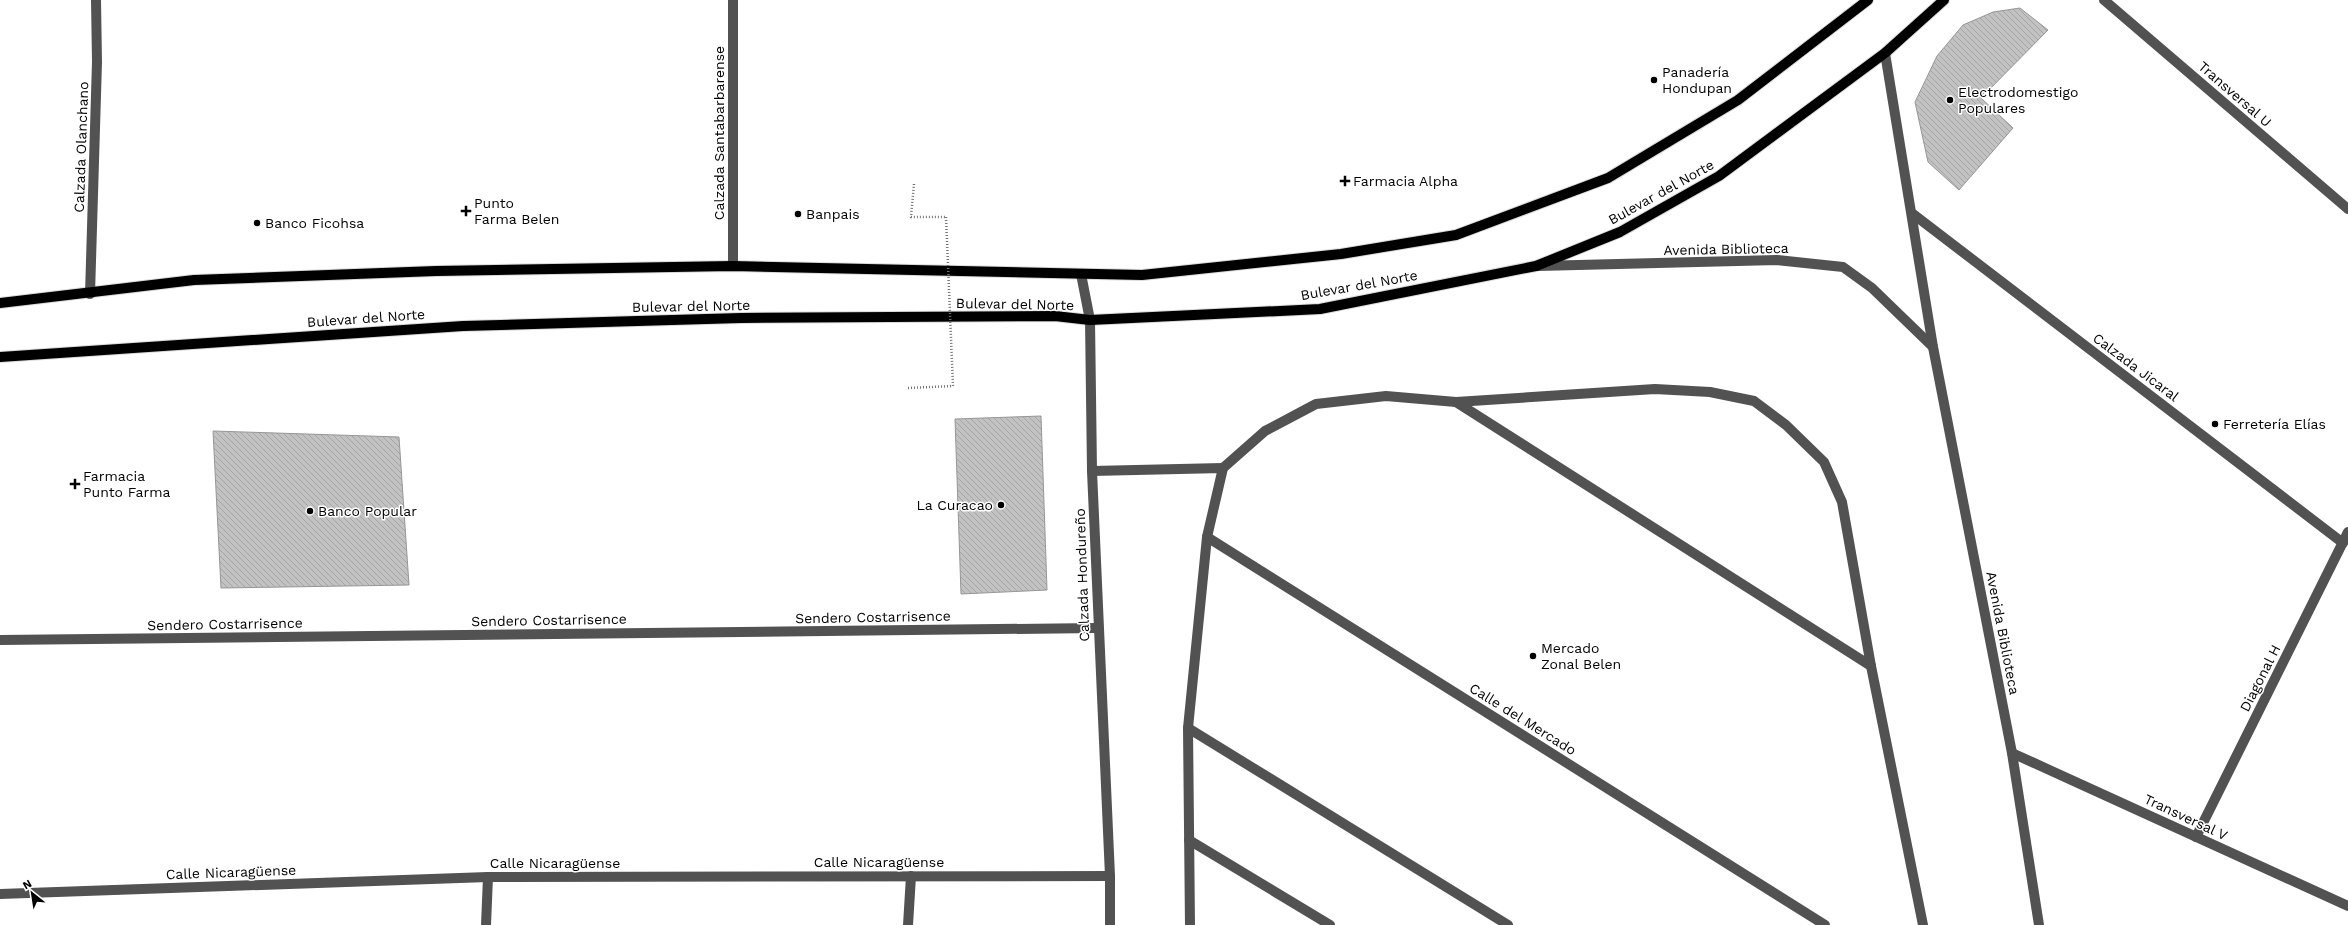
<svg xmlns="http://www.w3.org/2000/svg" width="2348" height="925" font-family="'Work Sans',sans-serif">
<defs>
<pattern id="building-back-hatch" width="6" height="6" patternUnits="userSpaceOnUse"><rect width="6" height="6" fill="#c2c2c2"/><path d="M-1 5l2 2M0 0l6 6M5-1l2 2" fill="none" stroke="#a5a5a5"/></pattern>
</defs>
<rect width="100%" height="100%" fill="#fff"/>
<g fill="url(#building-back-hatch)" stroke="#969696">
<polygon points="2020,8 2048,30 1981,98 2013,128 1959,190 1928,162 1915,102 1937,56 1963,25 1993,12"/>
<polygon points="1041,416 1047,590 961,594 955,419"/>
<polygon points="213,431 399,437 409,585 221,588"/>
</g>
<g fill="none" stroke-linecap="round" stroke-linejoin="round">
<g stroke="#dbdbdb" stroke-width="12">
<g id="major">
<polyline points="0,303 194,280 436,271 733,266 1142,275 1341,254 1456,235 1608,178 1738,100 1868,0"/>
<polyline points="0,357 463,326 741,318 1055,316 1090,320 1320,309 1536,266 1620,232 1719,176 1885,53 1944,0"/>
</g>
</g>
<g stroke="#747474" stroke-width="2.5" stroke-dasharray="1 2" stroke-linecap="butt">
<polyline points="914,184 911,217 946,217"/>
<polyline points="908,388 953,386"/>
</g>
<g stroke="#525252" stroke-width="10">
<polyline points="2104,0 2348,209"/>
<polyline points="1885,53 1933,347 2012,753 2039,925"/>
<polyline points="1913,214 2343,543"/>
<polyline points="733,266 733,0"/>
<polyline points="1538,266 1777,260 1843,267 1872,288 1933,347"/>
<polyline points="1081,274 1090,320 1092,471 1110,876 1110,925"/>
<polyline points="90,294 97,62 96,0"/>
<polyline points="1456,402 1871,666"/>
<polyline points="1223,468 1265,431 1316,404 1386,396 1456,402 1655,389 1710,392 1754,401 1786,425 1824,462 1842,502 1871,666 1923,925"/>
<polyline points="1092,471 1223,468 1207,537 1188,728 1190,925"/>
<polyline points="1207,537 1825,925"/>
<polyline points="0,640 1098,628"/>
<polyline points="1188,728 1508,925"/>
<polyline points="2012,753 2348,906"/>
<polyline points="2196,837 2348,532"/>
<polyline points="1189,840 1330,925"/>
<polyline points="0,894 488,877 1110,876"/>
<polyline points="486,925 488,877"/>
<polyline points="908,925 911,876"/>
</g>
<use href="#major" stroke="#000" stroke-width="10"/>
<polyline stroke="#747474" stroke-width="2.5" stroke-dasharray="1 2" stroke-linecap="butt" points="946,217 953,386"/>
</g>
<g fill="#000" stroke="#fff" stroke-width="1.5">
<circle cx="1654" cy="80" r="4"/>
<circle cx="1950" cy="100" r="4"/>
<path d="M1343 175h4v4h4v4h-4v4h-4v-4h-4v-4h4z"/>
<path d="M464 205h4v4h4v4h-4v4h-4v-4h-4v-4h4z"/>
<circle cx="798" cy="214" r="4"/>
<circle cx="257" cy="223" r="4"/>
<circle cx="2215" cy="424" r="4"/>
<path d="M73 478h4v4h4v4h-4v4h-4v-4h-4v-4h4z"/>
<circle cx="1001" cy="505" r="4"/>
<circle cx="310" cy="511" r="4"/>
<circle cx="1533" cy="656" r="4"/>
</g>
<g text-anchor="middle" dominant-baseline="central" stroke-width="3" stroke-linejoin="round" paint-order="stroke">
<g font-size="14" fill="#000" stroke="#fff" text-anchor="start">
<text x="1662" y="72">Panadería<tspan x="1662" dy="16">Hondupan</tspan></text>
<text x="1958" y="92">Electrodomestigo<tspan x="1958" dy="16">Populares</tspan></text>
<text x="1353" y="181">Farmacia Alpha</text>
<text x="474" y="203">Punto<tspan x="474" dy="16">Farma Belen</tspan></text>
<text x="806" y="214">Banpais</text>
<text x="265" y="223">Banco Ficohsa</text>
<text x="2223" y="424">Ferretería Elías</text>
<text x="83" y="476">Farmacia<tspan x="83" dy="16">Punto Farma</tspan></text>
<text x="993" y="505" text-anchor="end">La Curacao</text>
<text x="318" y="511">Banco Popular</text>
<text x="1541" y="648">Mercado<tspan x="1541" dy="16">Zonal Belen</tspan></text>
</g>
<g font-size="14" fill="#000" stroke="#fff">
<text transform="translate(2235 94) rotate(41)">Transversal U</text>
<text transform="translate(719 133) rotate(-90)">Calzada Santabarbarense</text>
<text transform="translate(81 147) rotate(-88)">Calzada Olanchano</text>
<text transform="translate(1661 192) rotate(-29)">Bulevar del Norte</text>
<text transform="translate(1726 249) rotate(-1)">Avenida Biblioteca</text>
<text transform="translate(1359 285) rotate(-10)">Bulevar del Norte</text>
<text transform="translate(1015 304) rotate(1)">Bulevar del Norte</text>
<text transform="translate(691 306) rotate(-1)">Bulevar del Norte</text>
<text transform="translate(366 318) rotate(-4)">Bulevar del Norte</text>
<text transform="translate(2136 367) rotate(37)">Calzada Jicaral</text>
<text transform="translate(1082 575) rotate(-92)">Calzada Hondureño</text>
<text transform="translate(873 617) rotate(-1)">Sendero Costarrisence</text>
<text transform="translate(549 620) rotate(-1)">Sendero Costarrisence</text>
<text transform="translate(225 624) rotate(-1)">Sendero Costarrisence</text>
<text transform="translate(2003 633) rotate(79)">Avenida Biblioteca</text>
<text transform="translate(2260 678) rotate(-63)">Diagonal H</text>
<text transform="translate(1523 719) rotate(32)">Calle del Mercado</text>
<text transform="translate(2186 817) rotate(25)">Transversal V</text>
<text x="879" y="862">Calle Nicaragüense</text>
<text x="555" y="863">Calle Nicaragüense</text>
<text transform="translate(231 872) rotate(-2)">Calle Nicaragüense</text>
</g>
</g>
<g transform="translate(32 893) rotate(330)" stroke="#ffffff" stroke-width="3" paint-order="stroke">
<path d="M0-3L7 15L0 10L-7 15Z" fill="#000000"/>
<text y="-6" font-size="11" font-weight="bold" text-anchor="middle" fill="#000000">N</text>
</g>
</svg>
